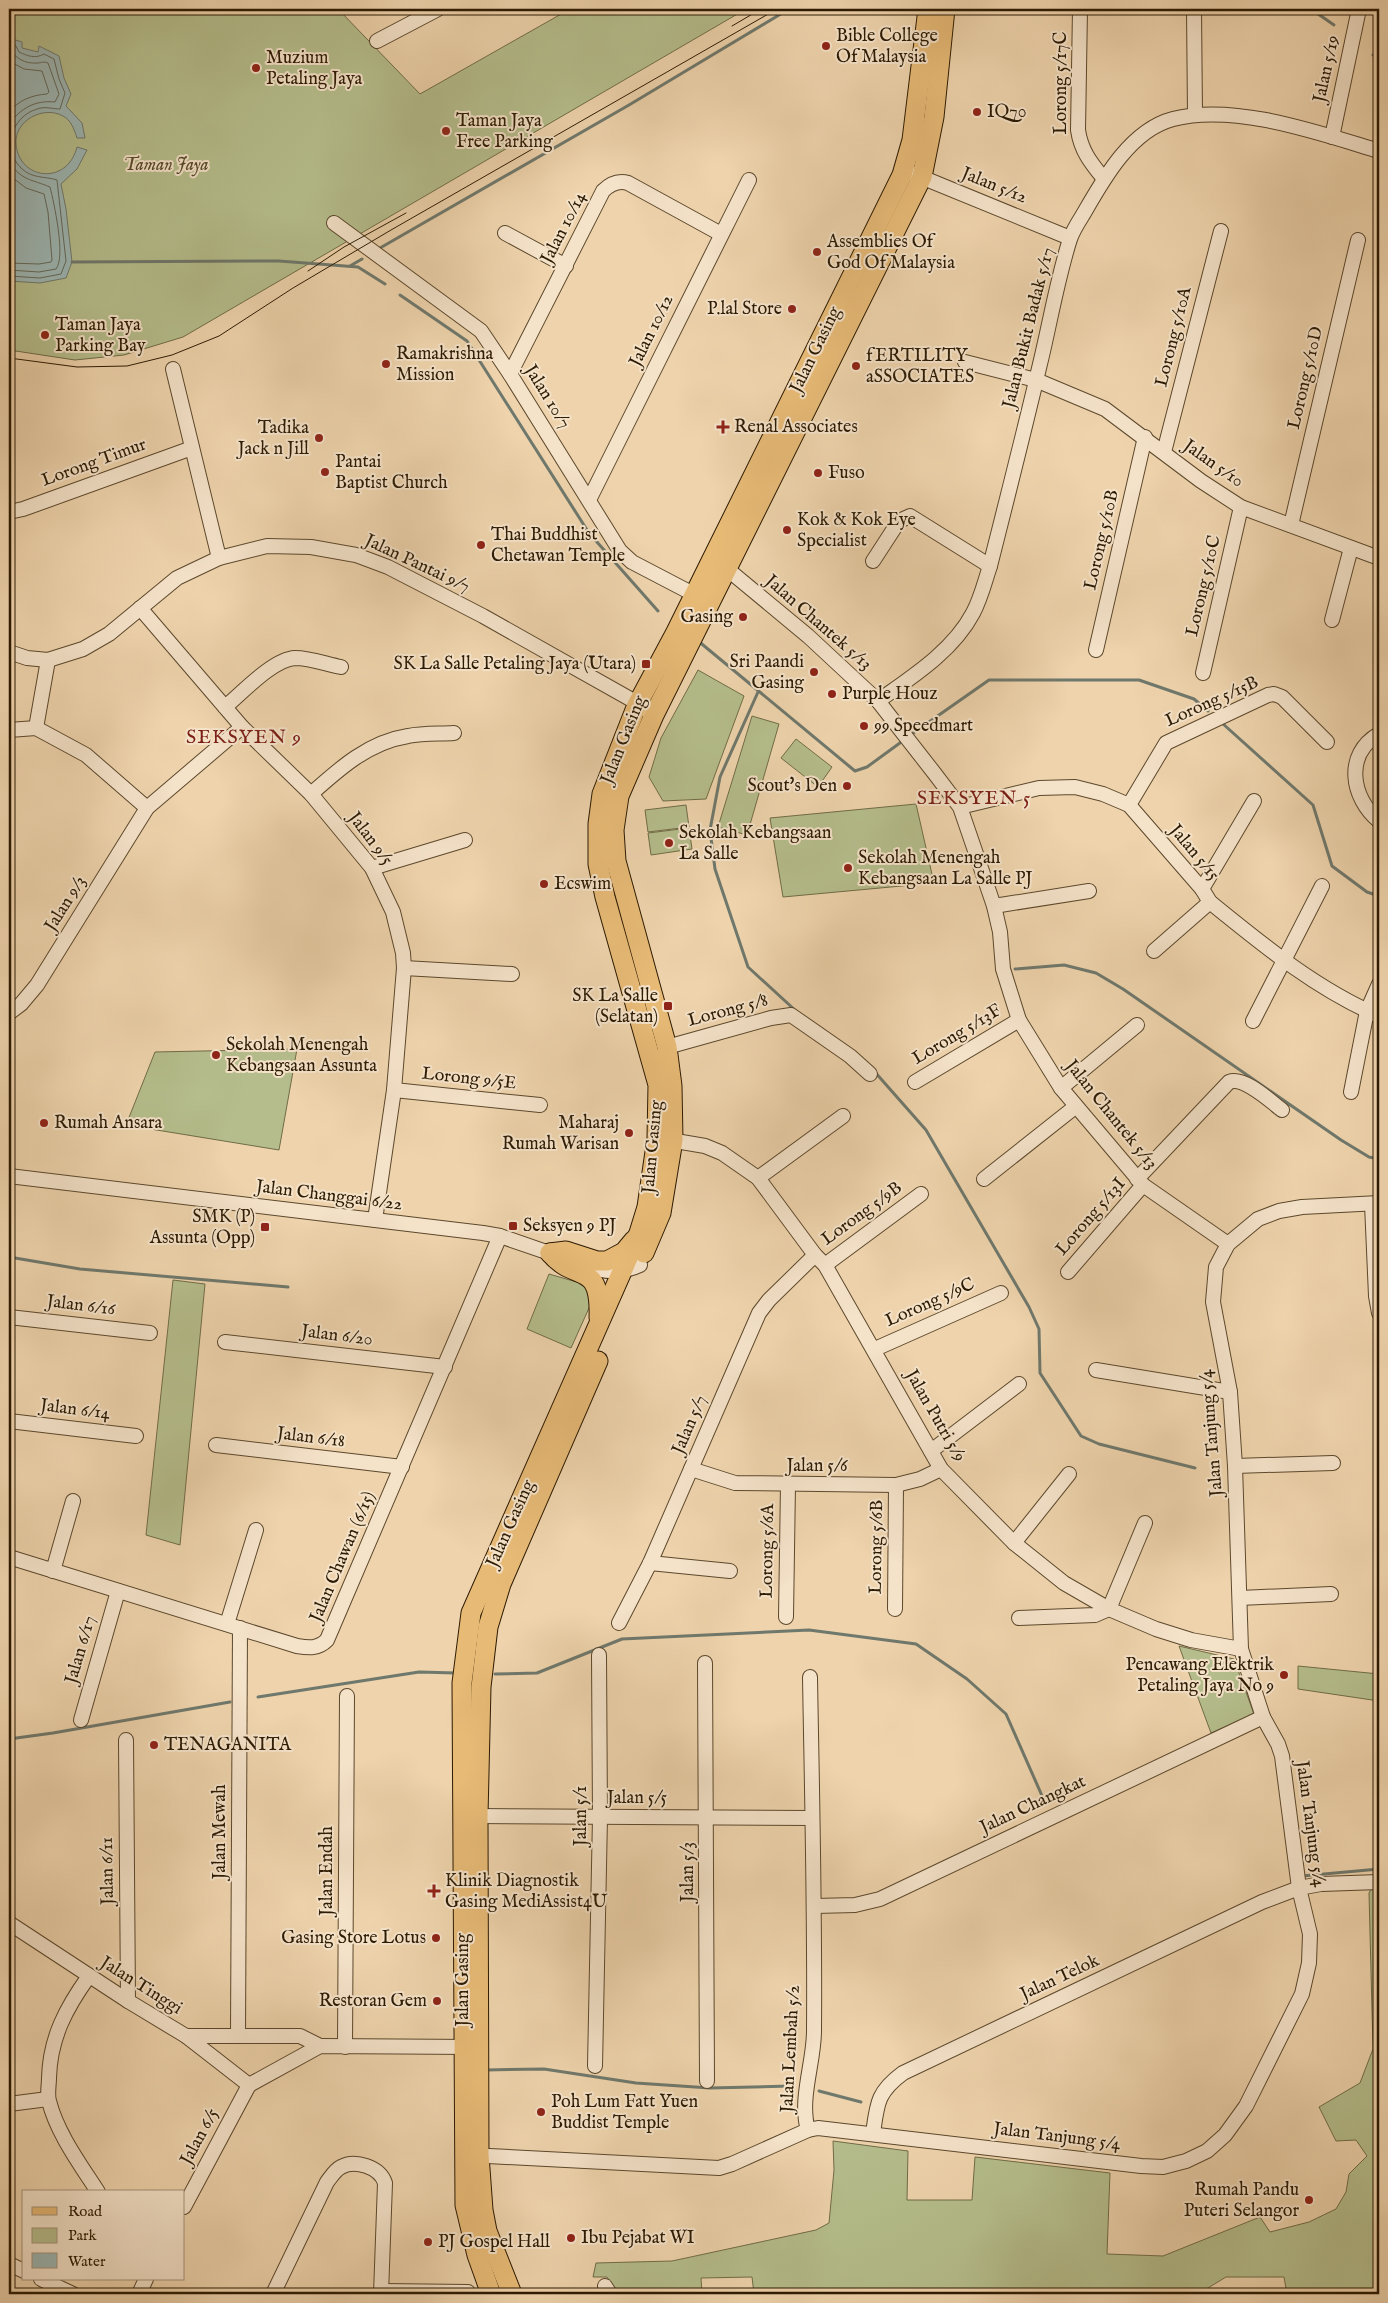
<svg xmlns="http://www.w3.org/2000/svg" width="1388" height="2303" font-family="'IM FELL English',serif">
<rect width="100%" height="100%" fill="#eed3ac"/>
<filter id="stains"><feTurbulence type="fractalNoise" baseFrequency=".004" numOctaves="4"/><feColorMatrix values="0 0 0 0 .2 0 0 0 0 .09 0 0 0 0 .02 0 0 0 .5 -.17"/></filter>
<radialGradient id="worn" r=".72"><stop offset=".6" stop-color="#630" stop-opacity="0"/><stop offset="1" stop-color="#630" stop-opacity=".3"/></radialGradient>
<g fill="#b5bd8c" stroke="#706c47">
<polygon points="9,9 338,9 420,94 570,9 746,9 183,337 124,355 75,360 9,350"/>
<polygon points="698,670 744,696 706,799 663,801 649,777 661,738"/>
<polygon points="752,716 779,724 747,835 718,827"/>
<polygon points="796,739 832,767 818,787 781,758"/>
<polygon points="916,804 934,883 783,897 770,818"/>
<polygon points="686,805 689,827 648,832 645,810"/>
<polygon points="689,828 692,849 651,855 648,833"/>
<polygon points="297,1049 279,1150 126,1125 155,1052"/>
<polygon points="549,1274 587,1285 594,1297 571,1348 527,1329"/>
<polygon points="173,1280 205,1284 180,1545 146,1535"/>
<polygon points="1179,1646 1234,1659 1254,1714 1211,1733"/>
<polygon points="1298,1666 1379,1674 1379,1701 1298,1689"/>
<polygon points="1379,1873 1379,2294 1287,2294 1284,2277 1226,2277 1198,2294 754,2294 752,2277 701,2278 702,2294 618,2294 607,2277 593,2277 596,2263 672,2261 816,2230 829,2223 834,2170 833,2141 908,2151 907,2200 972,2200 975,2157 1110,2173 1107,2254 1163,2256 1260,2217 1270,2232 1309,2222 1336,2209 1346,2192 1349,2174 1367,2156 1356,2140 1336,2141 1319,2107 1360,2083 1373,2049 1369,1893"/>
</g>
<path fill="#9cb6b3" stroke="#6f786c" d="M 9,38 L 22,42 L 22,48 L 38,52 L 39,46 L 59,56 L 64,78 L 71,94 L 66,106 L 82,123 L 85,138 L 77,138 C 74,129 71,120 63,116 C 43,105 14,121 16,144 C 19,180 67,186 77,147 L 87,150 L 77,169 L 61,184 L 66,209 L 72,262 L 66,278 L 40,283 L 9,281 Z"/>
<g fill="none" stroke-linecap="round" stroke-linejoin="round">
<g stroke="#64685a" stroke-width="1">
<path d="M 9,43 L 16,46 L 19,52 C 28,56 35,59 44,54 L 54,59 L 59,79 L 65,93 L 60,109 C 53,109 45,106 37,109 C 11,117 2,149 21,168 C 32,179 45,176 57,180 L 66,261 L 61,274 L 40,278 L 9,276"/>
<path d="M 9,50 C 17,58 24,64 37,63 C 42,63 43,61 48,63 L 59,94 L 55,102 C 35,100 21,108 9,124"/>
<path d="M 9,61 L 24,69 L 42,71 L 49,92 L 47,94 C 32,95 19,100 9,112"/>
<path d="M 9,162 C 22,181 31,179 50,187 C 54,203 66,257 56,269 L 39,272 L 9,270"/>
<polyline points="9,175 26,188 44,194 48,212 52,260 51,262 39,264 9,263"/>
</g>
<g stroke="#6f786c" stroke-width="3">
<polyline points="1311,9 1334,25"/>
<polyline points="1373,55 1379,58"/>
<polyline points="380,248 629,105 789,9"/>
<polyline points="72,262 279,261 358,267 385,284"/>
<polyline points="350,266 362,259"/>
<polyline points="400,295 467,341 589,533 658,611"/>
<polyline points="697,640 855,771 867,767 904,740"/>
<polyline points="758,692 720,777 710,830 715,869 748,967 796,1011"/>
<polyline points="1222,723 1313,805 1332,866 1367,892 1379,896"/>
<polyline points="909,736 989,680 1139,680 1194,699 1208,711"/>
<polyline points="1015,969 1064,965 1096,973 1123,989 1341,1140 1369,1157 1379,1159"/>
<polyline points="874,1071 926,1130 1029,1307 1039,1329 1040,1373 1081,1436 1099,1444 1195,1468"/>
<polyline points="9,1257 80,1269 288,1287"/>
<polyline points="495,1674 537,1673 622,1639 809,1630 916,1644 967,1679 1006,1714 1043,1798"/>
<polyline points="258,1697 419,1672 456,1673"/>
<polyline points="9,1739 53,1733 230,1702"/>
<polyline points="1302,1876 1379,1869"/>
<polyline points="486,2070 544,2069 636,2083 710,2088 791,2086"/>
<polyline points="819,2091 861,2102"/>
</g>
<g stroke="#5c482c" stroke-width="16">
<g id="minor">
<path d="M 1080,9 L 1078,130 C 1081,151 1091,163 1104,179"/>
<polyline points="1194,9 1195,115"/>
<polyline points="377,41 438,9"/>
<polyline points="1332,137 1359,9"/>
<polyline points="904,170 1070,238"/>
<polyline points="334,223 481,331 510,374 620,551 632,562 701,598"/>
<polyline points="505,233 566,266"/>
<polyline points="965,362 1036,380 1105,409 1201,481 1241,507 1379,558"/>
<polyline points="173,369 219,558"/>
<path d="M 510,374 L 603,191 C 610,184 618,180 628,183 L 721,234"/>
<polyline points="1164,452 1221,231"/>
<polyline points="589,500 749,180"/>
<polyline points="9,512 23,509 192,448"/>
<polyline points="1291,525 1358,240"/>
<polyline points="873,561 899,521 910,516 990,566"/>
<polyline points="720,563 808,636 878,701 935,774 960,807 994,906 1000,932 1003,969 1019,1020 1061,1088 1143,1185 1228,1244"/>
<polyline points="140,608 242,727 311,794 372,868 393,912 403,953 404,968 394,1090 375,1220"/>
<polyline points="1332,620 1351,548"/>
<polyline points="1096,650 1145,437"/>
<polyline points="9,652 27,658 48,660 83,649 109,634 177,578 219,558 267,546 311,547 356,555 388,567 483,616 632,700 644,709"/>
<polyline points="1203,673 1241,507"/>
<path d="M 878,701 C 912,677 953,651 973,613 C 981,598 985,581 990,566 C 1007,499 1024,432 1040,364 C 1050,323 1057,280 1070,239 C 1073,230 1079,221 1084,213 C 1104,178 1131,130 1173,119 C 1235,103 1319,133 1379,151"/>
<path d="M 225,707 C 241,694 273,659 295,658 C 310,658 326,664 341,667"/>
<polyline points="36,728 86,755 147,808"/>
<polyline points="9,730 36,728 48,660"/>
<path d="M 1379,734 C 1344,754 1351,798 1379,821"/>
<path d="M 311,794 C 340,768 369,742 408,736 C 423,733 439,734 454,733"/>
<polyline points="1129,805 1166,743 1268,695 1274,694 1282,697 1327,742"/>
<path d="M 960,807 L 1039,788 L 1075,787 L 1103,794 L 1129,805 L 1202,889 L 1210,902 C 1263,945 1316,989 1379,1016"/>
<polyline points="372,868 465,840"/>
<polyline points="1202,889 1254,801"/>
<polyline points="994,906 1089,891"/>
<polyline points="1154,951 1210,902"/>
<polyline points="404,968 512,974"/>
<polyline points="9,1013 21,1004 37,985 147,808 242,727"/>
<polyline points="1253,1021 1322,886"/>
<polyline points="667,1047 771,1018 791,1015 850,1056 870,1074"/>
<polyline points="915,1082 1019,1020"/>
<polyline points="1061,1088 1137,1025"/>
<polyline points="394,1090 540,1105"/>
<polyline points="1351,1092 1367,1011 1379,984"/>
<polyline points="664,1139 705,1146 722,1153 758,1178 815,1255 825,1265 941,1469 1014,1543 1064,1583 1109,1609 1156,1629 1191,1640 1241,1649"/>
<polyline points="9,1176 483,1233 500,1236 558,1256"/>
<polyline points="758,1178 843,1116"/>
<polyline points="984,1179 1075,1107"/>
<path d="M 1137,1179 L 1229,1082 C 1244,1076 1270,1101 1282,1110"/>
<polyline points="1372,1204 1376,1296 1379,1313"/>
<polyline points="825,1265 921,1194"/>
<path d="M 587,1266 C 605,1273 623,1273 640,1265"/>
<polyline points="1068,1272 1143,1185"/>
<polyline points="9,1317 150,1333"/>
<polyline points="225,1342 445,1367"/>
<polyline points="875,1349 1001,1293"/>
<polyline points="1096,1370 1230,1392"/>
<polyline points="9,1421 136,1436"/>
<polyline points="216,1445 402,1467"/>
<polyline points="931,1451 1019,1384"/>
<polyline points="1235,1466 1333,1463"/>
<polyline points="691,1469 735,1483 896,1485 920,1479 941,1469"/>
<polyline points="1014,1543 1069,1474"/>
<path d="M 9,1557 L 297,1646 C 309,1648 318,1649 327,1640 L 500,1236"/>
<polyline points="650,1563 730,1571"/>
<polyline points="53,1571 73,1501"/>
<polyline points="1240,1598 1331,1594"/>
<polyline points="895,1609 896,1485"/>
<polyline points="786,1617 788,1484"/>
<polyline points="1019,1618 1095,1615 1109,1609 1145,1523"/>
<polyline points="619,1623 650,1563 759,1313 769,1300 815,1255"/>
<polyline points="227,1624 256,1530"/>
<polyline points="705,1663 707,2081"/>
<polyline points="81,1720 118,1591"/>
<polyline points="126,1740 128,2001"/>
<polyline points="471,1816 812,1818"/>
<polyline points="815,1906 855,1905 880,1899 1263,1717"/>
<polyline points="9,1923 128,2001 186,2036 249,2085"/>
<path d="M 89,1976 C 66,2008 50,2038 49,2078 C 49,2085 47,2094 49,2101 C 57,2133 80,2164 98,2192"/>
<polyline points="186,2036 300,2036 320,2046"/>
<polyline points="238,2036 240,1628"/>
<polyline points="345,2047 347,1696"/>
<polyline points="595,2066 600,1817 599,1655"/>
<polyline points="249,2085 320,2046 474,2047"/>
<polyline points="9,2104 48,2099"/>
<path d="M 808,2130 C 799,2099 814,2063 814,2031 C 815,1913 812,1795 810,1677"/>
<path d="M 873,2134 C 877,2104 877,2092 903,2073 L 1262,1902 L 1299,1888 L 1321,1884 L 1379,1882"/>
<polyline points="469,2155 719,2168 732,2164 808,2130 818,2128 1141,2166 1163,2167 1186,2161 1207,2151 1225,2135 1246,2106 1302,1994 1309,1963 1310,1934 1299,1888 1282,1756 1278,1744 1263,1717 1241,1649 1235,1466 1230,1392 1213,1302 1216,1267 1228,1244 1258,1219 1279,1211 1302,1207 1379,1203"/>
<polyline points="184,2207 249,2085"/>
<polyline points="9,2264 24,2271"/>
<polyline points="41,2279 73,2294"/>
<polyline points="605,2286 610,2294"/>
<polyline points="382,2291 468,2292"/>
<polyline points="139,2294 146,2279"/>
<path d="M 273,2294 L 327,2182 C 331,2177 335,2170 341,2167 C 355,2159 380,2167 385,2183 L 381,2294"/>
</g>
</g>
<g stroke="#2c1a02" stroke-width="21">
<g id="major">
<polyline points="550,1253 566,1251 597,1261 607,1261 624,1252 634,1240"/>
<path d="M 550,1253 C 576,1284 601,1259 599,1318"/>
<polyline points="644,1253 661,1213 673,1140 672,1086 667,1047 616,861 614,830 619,796 654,715 922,177 934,117 945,9"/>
<polyline points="491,2294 477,2255 465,2205 462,1683 471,1613 639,1233 647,1207 657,1138 658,1085 605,897 598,864 598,824 602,794 637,705 676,632 902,175 912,140 928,9"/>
<polyline points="512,2294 487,2231 483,2210 479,2155 478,1816 481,1687 488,1627 501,1584 598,1361"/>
</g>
</g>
<use href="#minor" stroke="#f4e2c9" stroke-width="14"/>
<use href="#major" stroke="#e7ba76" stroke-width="19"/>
<g stroke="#2c1a02" stroke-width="1">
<polyline points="732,26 761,9"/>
<polyline points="308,271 344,247 406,213"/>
<polyline points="9,358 77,367 127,366 172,355 219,336 293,288 391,230 777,9"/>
</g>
</g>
<g fill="#8f2418" stroke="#f4e2c9" stroke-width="2">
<circle cx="826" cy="46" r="5"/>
<circle cx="256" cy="68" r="5"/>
<circle cx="977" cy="112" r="5"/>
<circle cx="446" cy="131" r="5"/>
<circle cx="817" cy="252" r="5"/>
<circle cx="792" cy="309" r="5"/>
<circle cx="45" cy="335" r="5"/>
<circle cx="386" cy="364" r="5"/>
<circle cx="856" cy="366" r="5"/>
<path d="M720.5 419.5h5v5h5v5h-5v5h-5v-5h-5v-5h5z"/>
<circle cx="319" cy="438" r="5"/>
<circle cx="325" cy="472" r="5"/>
<circle cx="818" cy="473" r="5"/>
<circle cx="787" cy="530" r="5"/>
<circle cx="481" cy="545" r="5"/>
<circle cx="743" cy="617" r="5"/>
<rect x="641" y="659" width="10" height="10" rx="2.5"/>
<circle cx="814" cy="672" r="5"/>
<circle cx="832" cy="694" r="5"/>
<circle cx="864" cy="726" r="5"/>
<circle cx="847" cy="786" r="5"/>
<circle cx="669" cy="843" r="5"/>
<circle cx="848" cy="868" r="5"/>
<circle cx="544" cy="884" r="5"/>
<rect x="663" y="1001" width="10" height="10" rx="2.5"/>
<circle cx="216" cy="1055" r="5"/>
<circle cx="44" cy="1123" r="5"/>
<circle cx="629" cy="1133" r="5"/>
<rect x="508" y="1221" width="10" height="10" rx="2.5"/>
<rect x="260" y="1222" width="10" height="10" rx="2.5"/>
<circle cx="1284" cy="1675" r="5"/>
<circle cx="154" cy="1745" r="5"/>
<path d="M431.5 1883.5h5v5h5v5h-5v5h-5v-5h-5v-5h5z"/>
<circle cx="436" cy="1938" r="5"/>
<circle cx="437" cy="2001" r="5"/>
<circle cx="541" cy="2112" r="5"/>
<circle cx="1309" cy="2200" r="5"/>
<circle cx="571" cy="2238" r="5"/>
<circle cx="428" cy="2242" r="5"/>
</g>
<g text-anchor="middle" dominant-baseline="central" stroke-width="4" stroke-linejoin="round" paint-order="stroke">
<g font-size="18" fill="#2c1a02" stroke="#f4e2c9" text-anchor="start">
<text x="836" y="36">Bible College<tspan x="836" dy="21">Of Malaysia</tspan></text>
<text x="266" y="58">Muzium<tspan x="266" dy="21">Petaling Jaya</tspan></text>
<text x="987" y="112">IQ70</text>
<text x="456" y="121">Taman Jaya<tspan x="456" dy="21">Free Parking</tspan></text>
<text x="827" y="242">Assemblies Of<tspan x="827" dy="21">God Of Malaysia</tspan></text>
<text x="782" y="309" text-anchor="end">P.lal Store</text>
<text x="55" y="325">Taman Jaya<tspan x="55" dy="21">Parking Bay</tspan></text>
<text x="396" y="354">Ramakrishna<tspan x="396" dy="21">Mission</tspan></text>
<text x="866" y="356">fERTILITY<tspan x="866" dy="21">aSSOCIATES</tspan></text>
<text x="734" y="427">Renal Associates</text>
<text x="309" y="428" text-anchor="end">Tadika<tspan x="309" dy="21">Jack n Jill</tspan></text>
<text x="335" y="462">Pantai<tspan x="335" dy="21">Baptist Church</tspan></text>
<text x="828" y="473">Fuso</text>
<text x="797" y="520">Kok &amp; Kok Eye<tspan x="797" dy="21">Specialist</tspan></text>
<text x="491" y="535">Thai Buddhist<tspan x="491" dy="21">Chetawan Temple</tspan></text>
<text x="733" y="617" text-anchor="end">Gasing</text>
<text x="804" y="662" text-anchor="end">Sri Paandi<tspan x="804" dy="21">Gasing</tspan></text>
<text x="636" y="664" text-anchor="end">SK La Salle Petaling Jaya (Utara)</text>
<text x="842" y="694">Purple Houz</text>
<text x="874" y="726">99 Speedmart</text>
<text x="837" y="786" text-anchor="end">Scout's Den</text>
<text x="679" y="833">Sekolah Kebangsaan<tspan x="679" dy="21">La Salle</tspan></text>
<text x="858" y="858">Sekolah Menengah<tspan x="858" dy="21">Kebangsaan La Salle PJ</tspan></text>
<text x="554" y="884">Ecswim</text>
<text x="658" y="996" text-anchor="end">SK La Salle<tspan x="658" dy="21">(Selatan)</tspan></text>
<text x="226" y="1045">Sekolah Menengah<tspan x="226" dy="21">Kebangsaan Assunta</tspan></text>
<text x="54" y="1123">Rumah Ansara</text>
<text x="619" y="1123" text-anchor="end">Maharaj<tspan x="619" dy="21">Rumah Warisan</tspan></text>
<text x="255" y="1217" text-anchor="end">SMK (P)<tspan x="255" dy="21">Assunta (Opp)</tspan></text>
<text x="523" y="1226">Seksyen 9 PJ</text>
<text x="1274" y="1665" text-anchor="end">Pencawang Elektrik<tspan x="1274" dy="21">Petaling Jaya No 9</tspan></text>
<text x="164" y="1745">TENAGANITA</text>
<text x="445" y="1881">Klinik Diagnostik<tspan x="445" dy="21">Gasing MediAssist4U</tspan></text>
<text x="426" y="1938" text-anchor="end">Gasing Store Lotus</text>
<text x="427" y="2001" text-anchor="end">Restoran Gem</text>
<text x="551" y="2102">Poh Lum Fatt Yuen<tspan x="551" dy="21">Buddist Temple</tspan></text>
<text x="1299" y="2190" text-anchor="end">Rumah Pandu<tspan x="1299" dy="21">Puteri Selangor</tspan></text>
<text x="581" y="2238">Ibu Pejabat WI</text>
<text x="438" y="2242">PJ Gospel Hall</text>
</g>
<g font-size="18" fill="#2c1a02" stroke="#f4e2c9">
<text transform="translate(1327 69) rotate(-78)">Jalan 5/19</text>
<text transform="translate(1061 83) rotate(-90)">Lorong 5/17C</text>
<text transform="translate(994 186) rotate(22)">Jalan 5/12</text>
<text transform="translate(564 228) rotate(-63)">Jalan 10/14</text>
<text transform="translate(1029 328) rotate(-76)">Jalan Bukit Badak 5/17</text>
<text transform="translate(652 331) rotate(-64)">Jalan 10/12</text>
<text transform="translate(1174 337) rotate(-76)">Lorong 5/10A</text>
<text transform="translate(816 350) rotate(-64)">Jalan Gasing</text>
<text transform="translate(1306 378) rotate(-77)">Lorong 5/10D</text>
<text transform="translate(547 397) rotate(58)">Jalan 10/7</text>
<text transform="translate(94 463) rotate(-20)">Lorong Timur</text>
<text transform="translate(1213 464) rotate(35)">Jalan 5/10</text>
<text transform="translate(1102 540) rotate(-77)">Lorong 5/10B</text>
<text transform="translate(417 564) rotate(25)">Jalan Pantai 9/7</text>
<text transform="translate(1204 586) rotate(-77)">Lorong 5/10C</text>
<text transform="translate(818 623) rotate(41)">Jalan Chantek 5/13</text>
<text transform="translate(1212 702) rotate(-24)">Lorong 5/15B</text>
<text transform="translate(624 740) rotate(-68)">Jalan Gasing</text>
<text transform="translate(370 839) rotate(53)">Jalan 9/5</text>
<text transform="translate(1194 853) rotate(50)">Jalan 5/15</text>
<text transform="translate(66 904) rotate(-58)">Jalan 9/3</text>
<text transform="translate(728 1011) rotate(-15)">Lorong 5/8</text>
<text transform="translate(957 1035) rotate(-31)">Lorong 5/13F</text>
<text transform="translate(469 1079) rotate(6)">Lorong 9/5E</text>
<text transform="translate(1111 1115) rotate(51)">Jalan Chantek 5/13</text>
<text transform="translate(653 1147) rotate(-85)">Jalan Gasing</text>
<text transform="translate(329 1196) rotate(7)">Jalan Changgai 6/22</text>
<text transform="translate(862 1214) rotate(-36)">Lorong 5/9B</text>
<text transform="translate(1091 1217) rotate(-49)">Lorong 5/13I</text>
<text transform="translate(930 1303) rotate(-24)">Lorong 5/9C</text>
<text transform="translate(81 1306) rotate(7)">Jalan 6/16</text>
<text transform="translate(337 1336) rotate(7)">Jalan 6/20</text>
<text transform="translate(75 1410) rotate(7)">Jalan 6/14</text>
<text transform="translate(935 1416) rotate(60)">Jalan Putri 5/9</text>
<text transform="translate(690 1425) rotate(-67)">Jalan 5/7</text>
<text transform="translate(1212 1433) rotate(-95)">Jalan Tanjung 5/4</text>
<text transform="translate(311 1438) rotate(7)">Jalan 6/18</text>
<text x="817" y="1466">Jalan 5/6</text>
<text transform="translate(511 1524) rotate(-66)">Jalan Gasing</text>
<text transform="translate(877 1547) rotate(-89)">Lorong 5/6B</text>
<text transform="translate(768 1551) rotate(-89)">Lorong 5/6A</text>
<text transform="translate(343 1557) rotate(-67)">Jalan Chawan (6/15)</text>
<text transform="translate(81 1650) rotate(-74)">Jalan 6/17</text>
<text x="637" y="1798">Jalan 5/5</text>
<text transform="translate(1033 1805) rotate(-25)">Jalan Changkat</text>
<text transform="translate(581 1816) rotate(-90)">Jalan 5/1</text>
<text transform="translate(1310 1824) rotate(82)">Jalan Tanjung 5/4</text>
<text transform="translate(220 1832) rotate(-90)">Jalan Mewah</text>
<text transform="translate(108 1871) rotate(-91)">Jalan 6/11</text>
<text transform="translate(327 1871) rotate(-90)">Jalan Endah</text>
<text transform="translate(688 1872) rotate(-90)">Jalan 5/3</text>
<text transform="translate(1060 1978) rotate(-25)">Jalan Telok</text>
<text transform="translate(463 1980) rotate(-90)">Jalan Gasing</text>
<text transform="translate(141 1986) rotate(32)">Jalan Tinggi</text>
<text transform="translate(791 2049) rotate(-87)">Jalan Lembah 5/2</text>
<text transform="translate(200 2137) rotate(-62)">Jalan 6/5</text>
<text transform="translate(1057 2137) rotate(7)">Jalan Tanjung 5/4</text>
</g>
<g font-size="18" font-style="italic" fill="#554b2b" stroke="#f4e2c9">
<text x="166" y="165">Taman Jaya</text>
</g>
<g font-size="20" letter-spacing="1" fill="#7a1f14" stroke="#f4e2c9">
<text x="244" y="737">SEKSYEN 9</text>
<text x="974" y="798">SEKSYEN 5</text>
</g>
</g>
<rect width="1388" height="2303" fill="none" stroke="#eed3ac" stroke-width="30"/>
<rect x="10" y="10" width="1368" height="2283" fill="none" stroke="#2c1a02" stroke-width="2.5"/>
<rect x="15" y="15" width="1358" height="2273" fill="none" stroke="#2c1a02"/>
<rect x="22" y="2190" width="162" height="90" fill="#f4e2c9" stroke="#a49279"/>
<rect x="32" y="2207" width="25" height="8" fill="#e7ba76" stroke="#a49279"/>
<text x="68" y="2216" font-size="15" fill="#2c1a02">Road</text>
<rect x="32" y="2228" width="25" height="15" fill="#b5bd8c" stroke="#a49279"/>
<text x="68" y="2240" font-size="15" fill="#2c1a02">Park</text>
<rect x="32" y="2253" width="25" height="15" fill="#9cb6b3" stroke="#a49279"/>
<text x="68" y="2266" font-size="15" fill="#2c1a02">Water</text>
<rect width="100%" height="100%" filter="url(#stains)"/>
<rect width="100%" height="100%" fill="url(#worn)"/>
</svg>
